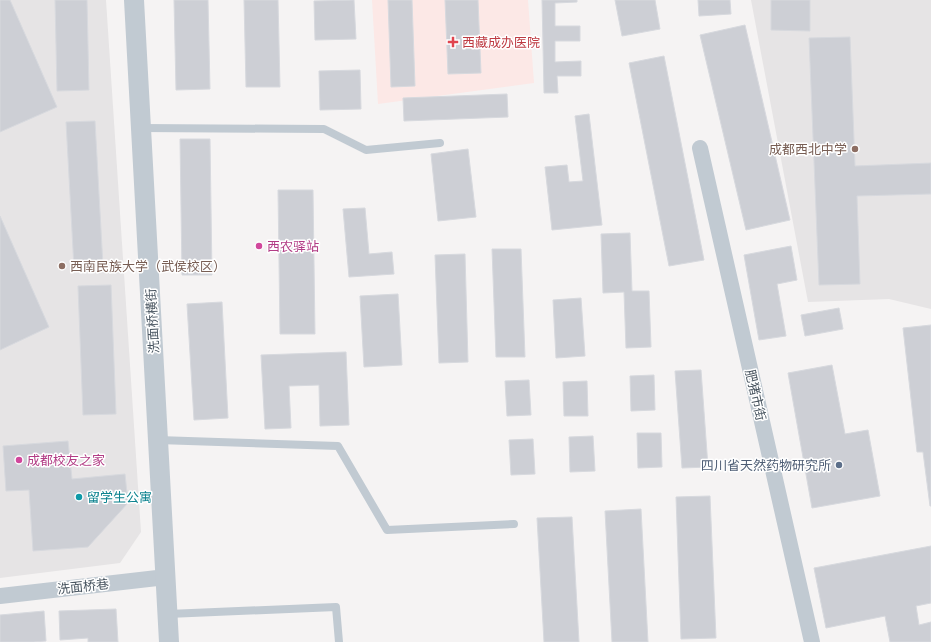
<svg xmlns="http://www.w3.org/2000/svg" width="931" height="642" font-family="'Noto Sans','Noto Sans SC',sans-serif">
<rect width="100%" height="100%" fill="#f5f3f3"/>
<g fill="#e6e4e5">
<polygon points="0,0 106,0 141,532 120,563 0,578"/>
<polygon points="751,0 931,0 931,309 889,299 808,302"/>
</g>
<polygon fill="#fce8e6" points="372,0 528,0 534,83 378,104"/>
<g fill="#cdcfd5" stroke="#d7d9de">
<polygon points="0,0 10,0 57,107 0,132"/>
<polygon points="55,0 87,0 89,90 57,91"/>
<polygon points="174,0 208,0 210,89 176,90"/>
<polygon points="244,0 278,0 280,87 246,87"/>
<polygon points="354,0 356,39 315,40 314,1"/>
<polygon points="388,0 412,0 415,86 391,87"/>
<polygon points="445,0 478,0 481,73 448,74"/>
<polygon points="542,0 577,0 577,2 555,3 555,26 580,26 580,41 555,41 555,62 581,61 581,76 557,76 558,93 544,93"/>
<polygon points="615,0 655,0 660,29 622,36"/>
<polygon points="698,0 730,0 731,14 699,16"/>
<polygon points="771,0 810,0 810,31 771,30"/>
<polygon points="745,25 790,220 746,230 700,35"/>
<polygon points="850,37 855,166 931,163 931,194 857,196 860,284 819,285 809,38"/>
<polygon points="664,56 704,260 669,266 629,63"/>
<polygon points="360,70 361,109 320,110 319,71"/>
<polygon points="507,94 508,117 404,121 403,98"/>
<polygon points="589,114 602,225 552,230 545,167 567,165 569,182 583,181 575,116"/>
<polygon points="95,121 103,266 74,268 66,122"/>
<polygon points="180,139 210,139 212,275 182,275"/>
<polygon points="468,149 476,217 438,221 431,154"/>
<polygon points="278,190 313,190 315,334 280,334"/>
<polygon points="365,208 369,254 392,252 394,274 349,277 343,209"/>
<polygon points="0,216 49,327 0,350"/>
<polygon points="630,233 632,291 649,291 651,347 626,348 624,292 603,293 601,234"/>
<polygon points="791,246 797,280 777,284 786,336 759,340 744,255"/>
<polygon points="492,249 521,249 525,357 496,357"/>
<polygon points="465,254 468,362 439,363 435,255"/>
<polygon points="111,285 116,414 83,415 78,286"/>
<polygon points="398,294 402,365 364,367 360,296"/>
<polygon points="581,298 585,356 556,358 553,300"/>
<polygon points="222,302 228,418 194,420 187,304"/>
<polygon points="839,308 843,329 805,336 801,315"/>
<polygon points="931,325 931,506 930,506 923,452 917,452 903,328"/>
<polygon points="346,352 349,425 320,426 319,385 289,386 291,428 265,429 261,355"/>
<polygon points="832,365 845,434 868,430 880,496 812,508 788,373"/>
<polygon points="701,370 708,467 682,468 675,371"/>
<polygon points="654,375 655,410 631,411 630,376"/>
<polygon points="529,380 531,415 507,416 505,381"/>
<polygon points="587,381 588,416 564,416 563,382"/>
<polygon points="637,433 661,433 662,467 638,468"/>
<polygon points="593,436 595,471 570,472 569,437"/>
<polygon points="533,439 535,474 511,475 509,440"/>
<polygon points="68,441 72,479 125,474 128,503 88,547 33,551 29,490 6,491 3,446"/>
<polygon points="710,496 716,638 681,639 676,497"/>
<polygon points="641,509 648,642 612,642 605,511"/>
<polygon points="572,517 579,642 544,642 537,518"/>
<polygon points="931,546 931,603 916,606 919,625 931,622 931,642 890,642 885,616 826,628 814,568"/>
<polygon points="116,609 118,642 88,642 88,638 60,640 59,611"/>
<polygon points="44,611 46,641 33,642 0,642 0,615"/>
</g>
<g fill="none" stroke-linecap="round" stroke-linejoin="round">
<g stroke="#c1cad2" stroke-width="8">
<polyline points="141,128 324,129 366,150 440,143"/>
<polyline points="158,440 338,446 387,530 514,524"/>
<polyline points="168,614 336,607 339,642"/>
</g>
<g stroke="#c1cad2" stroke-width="16">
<polyline points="700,148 812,642"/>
<polyline points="0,596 166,577"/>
</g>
<polyline stroke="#c1cad2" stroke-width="20" points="134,0 169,642"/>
</g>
<path fill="#e0444e" stroke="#fff" stroke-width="1.5" d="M451 36h4v4h4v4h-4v4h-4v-4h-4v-4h4z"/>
<g fill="#8d6e63" stroke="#fff" stroke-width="1.5">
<circle cx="855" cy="149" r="4"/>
<circle cx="62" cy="266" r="4"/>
</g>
<g fill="#d1479c" stroke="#fff" stroke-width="1.5">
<circle cx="259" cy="246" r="4"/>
<circle cx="19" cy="460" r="4"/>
</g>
<circle fill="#5c6f8a" stroke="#fff" stroke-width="1.5" cx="839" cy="465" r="4"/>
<circle fill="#0f9aa8" stroke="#fff" stroke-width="1.5" cx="79" cy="497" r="4"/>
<g text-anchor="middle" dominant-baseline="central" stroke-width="3" stroke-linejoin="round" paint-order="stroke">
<g font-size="13" fill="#be3a42" stroke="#fff" text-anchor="start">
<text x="462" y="42">西藏成办医院</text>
</g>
<g font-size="13" fill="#785e54" stroke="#fff" text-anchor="end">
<text x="847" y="149">成都西北中学</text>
<text x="70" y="266" text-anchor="start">西南民族大学（武侯校区）</text>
</g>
<g font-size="13" fill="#b23c85" stroke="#fff" text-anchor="start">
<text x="267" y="246">西农驿站</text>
<text x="27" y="460">成都校友之家</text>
</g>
<g font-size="13" fill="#4a5661" stroke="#fff">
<text transform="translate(152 321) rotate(-93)">洗面桥横街</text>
<text transform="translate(756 395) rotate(77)">肥猪市街</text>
<text transform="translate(83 586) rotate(-6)">洗面桥巷</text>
</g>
<g font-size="13" fill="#4e5e75" stroke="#fff" text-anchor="end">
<text x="831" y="465">四川省天然药物研究所</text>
</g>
<g font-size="13" fill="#0d838f" stroke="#fff" text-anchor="start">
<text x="87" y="497">留学生公寓</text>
</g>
</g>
</svg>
